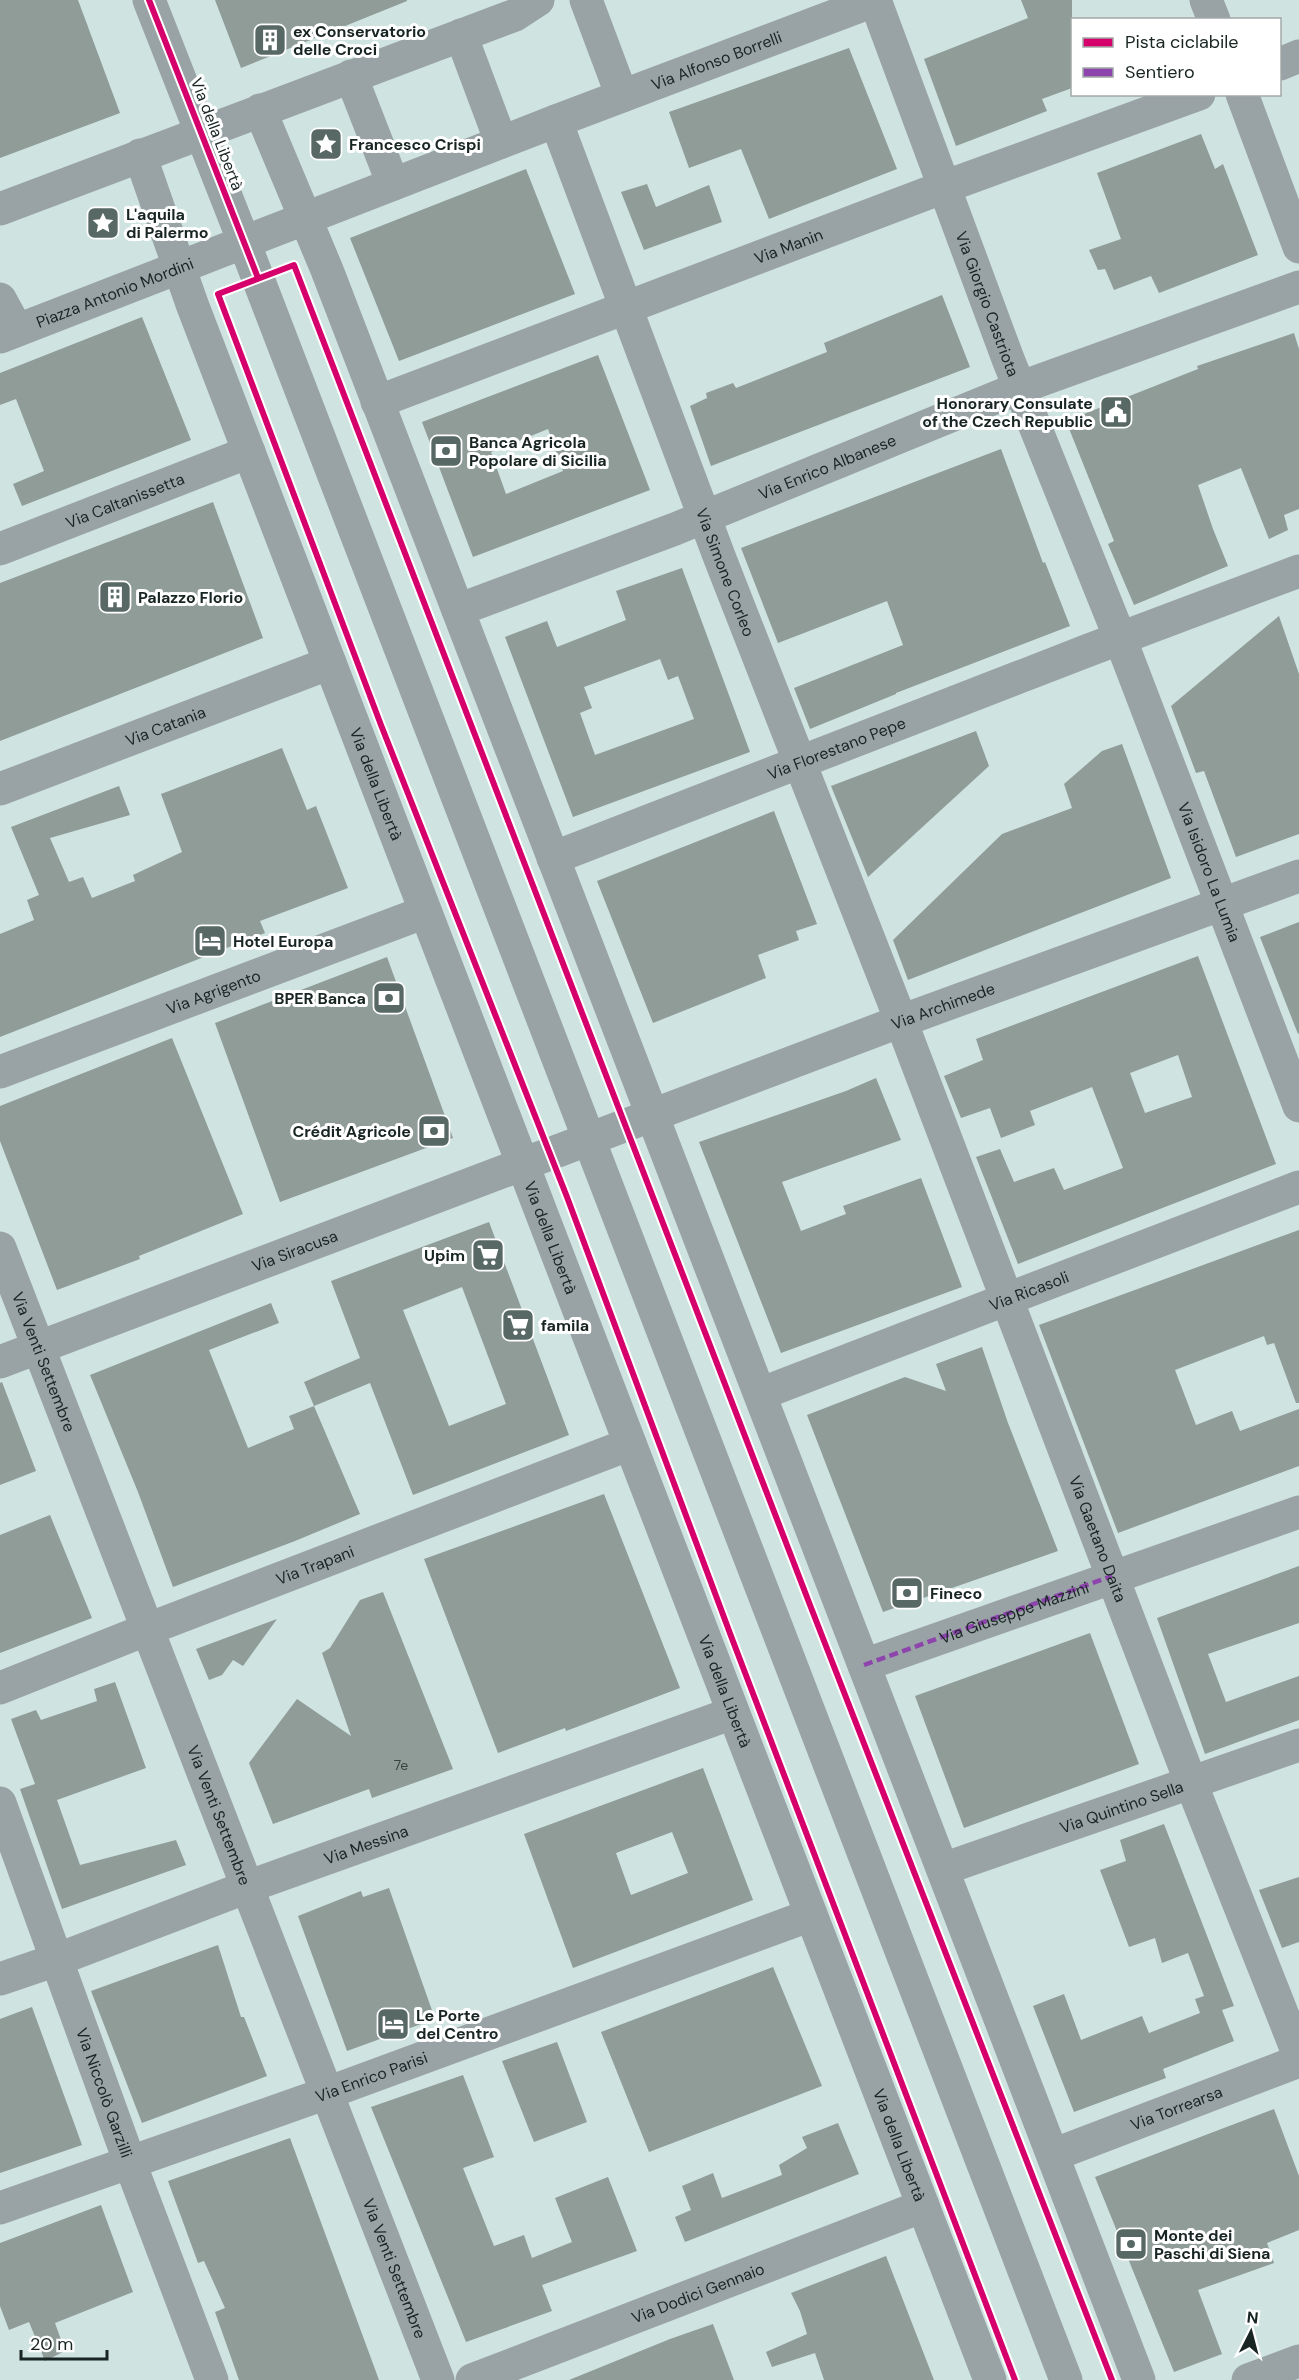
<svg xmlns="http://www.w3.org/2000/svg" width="1299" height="2380" font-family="'DM Sans',sans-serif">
<rect width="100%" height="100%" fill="#cfe3e0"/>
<g fill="#8f9c98" fill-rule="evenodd">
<polygon points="0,0 78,0 120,113 0,158"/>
<polygon points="215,0 407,0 407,1 241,68"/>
<polygon points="1021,0 1072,0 1072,88 1042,99 1047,111 956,146 924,59 1028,18"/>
<polygon points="849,48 897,169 769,219 741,149 689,168 669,112"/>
<polygon points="1201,134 1215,169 1223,164 1258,255 1159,293 1151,276 1114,290 1105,269 1098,270 1089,250 1121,239 1097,173"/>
<polygon points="526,169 575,294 399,361 350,238"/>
<polygon points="647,184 656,207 709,185 722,222 644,250 621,192"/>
<polygon points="942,295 970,367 711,466 690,406 707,398 706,393 733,383 736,388 827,352 824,343"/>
<polygon points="142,317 191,440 22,506 13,484 44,471 16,399 0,405 0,373"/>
<polygon points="1294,333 1299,349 1299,509 1284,515 1288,530 1269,539 1241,468 1198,485 1213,529 1228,566 1134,605 1108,544 1114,541 1066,421 1198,369 1197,366"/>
<path d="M 598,355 L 650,490 L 473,557 L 422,422 ZM 548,429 L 563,471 L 506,494 L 491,452 Z"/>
<polygon points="1001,449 1043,563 1045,562 1070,626 896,693 896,694 810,729 794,688 903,645 887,601 778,643 741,548"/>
<polygon points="213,502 263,638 0,741 0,583"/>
<path d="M 682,568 L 750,752 L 573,817 L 505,637 L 547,621 L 557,647 L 626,620 L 616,591 ZM 660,659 L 668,680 L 678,676 L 694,719 L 595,755 L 580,713 L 592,708 L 584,687 Z"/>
<polygon points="1279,616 1299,674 1299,834 1236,857 1204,771 1196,773 1171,706"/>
<polygon points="976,731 989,766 868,877 831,786"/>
<polygon points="1122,744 1171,878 908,980 893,940 1002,834 1072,808 1064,784 1102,751"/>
<polygon points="282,748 307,810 316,806 348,888 260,921 265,933 0,1037 0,934 34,920 27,900 39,895 11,827 119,786 130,815 50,838 69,882 83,877 92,898 135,881 133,875 182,852 161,794"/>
<polygon points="774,811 817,924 796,931 799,940 758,955 766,978 653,1023 597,881"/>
<polygon points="1299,922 1299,1033 1298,1034 1260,937"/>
<path d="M 1198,956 L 1276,1164 L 1018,1264 L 976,1157 L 1000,1149 L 1014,1182 L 1054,1168 L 1064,1190 L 1123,1168 L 1092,1087 L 1030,1111 L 1035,1125 L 1001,1138 L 990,1108 L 961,1118 L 944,1076 L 983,1060 L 976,1039 ZM 1178,1055 L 1192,1097 L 1145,1113 L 1130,1073 Z"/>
<polygon points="387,957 453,1138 280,1202 215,1023"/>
<polygon points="172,1038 243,1214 139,1256 140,1259 57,1290 0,1141 0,1106"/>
<polygon points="876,1078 901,1140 782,1182 801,1231 846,1214 843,1206 921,1178 962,1287 781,1353 699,1142 846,1091"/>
<path d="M 489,1222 L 569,1435 L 413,1495 L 370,1383 L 314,1406 L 304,1382 L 360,1358 L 331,1281 ZM 462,1287 L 506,1404 L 449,1426 L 403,1310 Z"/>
<polygon points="1299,1230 1299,1403 1296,1403 1274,1343 1267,1345 1264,1336 1175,1370 1196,1425 1232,1411 1240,1431 1299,1409 1299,1466 1118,1533 1039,1325"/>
<polygon points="271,1303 279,1323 209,1350 248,1448 294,1429 289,1416 314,1406 360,1514 295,1541 173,1587 138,1492 90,1375"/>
<polygon points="982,1347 1008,1423 1058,1551 883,1612 807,1415 905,1377 946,1391 936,1364"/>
<polygon points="2,1382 36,1471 0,1485 0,1383"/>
<polygon points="604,1494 680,1688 566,1731 565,1728 498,1753 424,1559"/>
<polygon points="50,1515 92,1618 0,1653 0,1535"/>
<polygon points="1299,1566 1299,1623 1208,1654 1226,1702 1299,1676 1299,1720 1205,1754 1157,1618"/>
<polygon points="383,1592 453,1769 372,1798 369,1789 273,1824 249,1763 297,1699 351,1736 322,1653 330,1648 360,1600"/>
<polygon points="277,1619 243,1666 233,1660 222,1675 209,1680 196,1649"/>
<polygon points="1090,1633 1139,1764 964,1828 915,1696"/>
<polygon points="115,1682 146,1768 57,1800 80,1865 176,1840 186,1865 62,1909 20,1789 35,1784 11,1719 36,1710 41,1720 97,1701 94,1689"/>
<path d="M 703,1768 L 753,1900 L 573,1968 L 524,1834 ZM 672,1832 L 688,1873 L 631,1895 L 616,1853 Z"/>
<polygon points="1164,1824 1234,2006 1222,2010 1234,2041 1163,2069 1166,2078 1074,2112 1033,2006 1064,1994 1081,2040 1142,2016 1149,2033 1200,2013 1195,1999 1204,1996 1188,1953 1162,1963 1155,1938 1129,1947 1100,1870 1126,1861 1120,1840"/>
<polygon points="1299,1877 1299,1942 1282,1948 1259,1890"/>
<polygon points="389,1888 435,2019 347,2051 298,1916 361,1891 363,1897"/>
<polygon points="218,1945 241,2017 244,2017 267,2076 142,2123 91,1991"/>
<polygon points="773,1967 822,2086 649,2152 601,2032"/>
<polygon points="32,2007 82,2145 0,2173 0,2019"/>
<polygon points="557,2042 587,2122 534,2142 502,2061"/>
<polygon points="463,2075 494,2157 463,2168 494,2246 524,2235 532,2258 572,2242 555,2198 608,2177 637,2251 542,2285 552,2311 466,2342 371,2107"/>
<polygon points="1274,2109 1299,2176 1299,2230 1267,2243 1274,2263 1198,2290 1222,2354 1174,2372 1095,2177"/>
<polygon points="838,2123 859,2174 685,2242 675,2217 691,2210 682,2186 713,2173 722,2198 782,2175 779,2165 807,2148 802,2137"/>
<polygon points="290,2138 351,2304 379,2380 239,2380 215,2312 225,2308 204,2261 198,2263 168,2181"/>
<polygon points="101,2205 133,2292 55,2323 65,2351 45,2361 29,2322 9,2330 0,2306 0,2243"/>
<polygon points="886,2256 934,2380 824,2380 815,2353 772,2367 766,2352 807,2334 800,2311 791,2293"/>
<polygon points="713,2324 734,2380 569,2380 670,2339"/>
</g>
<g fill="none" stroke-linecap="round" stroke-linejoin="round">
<g stroke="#99a3a5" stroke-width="33">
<polyline points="149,0 244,242 1066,2380"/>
<polyline points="586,0 622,96"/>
<path id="s1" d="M 875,0 L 1008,359 L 1120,638 L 1299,1106"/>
<polyline points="1206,0 1214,20"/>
<polyline points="461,35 501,142"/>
<polyline points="1280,64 1299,56"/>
<polyline points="351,76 393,184"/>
<polyline points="1242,94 1299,247"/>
<polyline points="260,110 327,270 1139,2380"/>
<path id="s2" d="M 556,121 L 719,556 L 901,1021 L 1191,1783 L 1299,2056"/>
<path id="s3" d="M 140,155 L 192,304 L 990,2380"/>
<polyline points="0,209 515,15 538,0"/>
<polyline points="0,299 17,330"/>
<path id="s4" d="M 0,337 L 556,121 L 876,0"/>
<path id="s5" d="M 377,402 L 944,187 L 1199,94"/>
<path id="s6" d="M 0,549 L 249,452"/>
<path id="s7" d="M 458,610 L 675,529 L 1019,388 L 1299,287"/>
<path id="s8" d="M 0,789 L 330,663"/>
<path id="s9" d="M 553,858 L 1089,650 L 1299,571"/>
<path id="s10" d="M 0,1072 L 425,912"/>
<path id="s11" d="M 0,1248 L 438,2380"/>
<path id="s12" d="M 0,1362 L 901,1021 L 1299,876"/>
<path id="s13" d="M 760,1394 L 1299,1187"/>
<path id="s14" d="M 864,1665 L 1299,1512"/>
<path id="s15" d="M 0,1688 L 148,1629 L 630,1444"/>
<path id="s16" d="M 0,1803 L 130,2163 L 212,2380"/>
<path id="s17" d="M 943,1869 L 1299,1745"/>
<path id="s18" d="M 0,1979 L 56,1960 L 247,1887 L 733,1713"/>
<path id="s19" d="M 1053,2155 L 1299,2061"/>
<path id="s20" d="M 0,2208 L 327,2093 L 811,1915"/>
<path id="s21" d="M 472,2380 L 923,2206"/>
<polyline points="1248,2380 1299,2361"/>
</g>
<polyline stroke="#8e44ad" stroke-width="4.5" stroke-dasharray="9 4.5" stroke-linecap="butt" points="864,1665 1112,1576"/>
<g stroke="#fff" stroke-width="10">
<g id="cycleway">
<polyline points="149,0 258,278"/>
<polyline points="1015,2380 731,1636 567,1197 381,725 218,294 294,265 810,1605 1112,2380"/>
</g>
</g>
<use href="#cycleway" stroke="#d6006c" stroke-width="6"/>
</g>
<defs>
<g id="building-square" transform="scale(1.725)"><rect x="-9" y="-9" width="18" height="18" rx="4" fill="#586865" stroke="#fff"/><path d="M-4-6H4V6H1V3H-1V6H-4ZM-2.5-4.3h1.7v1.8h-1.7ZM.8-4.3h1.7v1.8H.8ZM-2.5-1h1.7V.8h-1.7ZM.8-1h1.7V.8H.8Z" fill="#fff"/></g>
<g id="sight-square" transform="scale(1.725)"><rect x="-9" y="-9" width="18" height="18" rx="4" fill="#586865" stroke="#fff"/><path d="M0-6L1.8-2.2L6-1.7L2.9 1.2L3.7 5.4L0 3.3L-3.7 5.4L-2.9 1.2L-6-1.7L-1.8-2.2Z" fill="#fff"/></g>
<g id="civic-square" transform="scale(1.725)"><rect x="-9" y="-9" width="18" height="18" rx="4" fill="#586865" stroke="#fff"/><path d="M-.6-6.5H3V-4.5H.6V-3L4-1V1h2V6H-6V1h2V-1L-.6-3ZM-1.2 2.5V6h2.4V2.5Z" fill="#fff"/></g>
<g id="bank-square" transform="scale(1.725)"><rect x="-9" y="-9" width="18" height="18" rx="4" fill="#586865" stroke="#fff"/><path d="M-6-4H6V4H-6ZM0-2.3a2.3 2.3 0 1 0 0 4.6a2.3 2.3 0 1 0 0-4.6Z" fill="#fff"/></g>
<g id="hotel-square" transform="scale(1.725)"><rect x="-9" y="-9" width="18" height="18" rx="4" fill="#586865" stroke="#fff"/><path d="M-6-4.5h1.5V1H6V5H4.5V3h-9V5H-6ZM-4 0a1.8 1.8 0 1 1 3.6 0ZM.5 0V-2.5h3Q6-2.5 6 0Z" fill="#fff"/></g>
<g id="supermarket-square" transform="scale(1.725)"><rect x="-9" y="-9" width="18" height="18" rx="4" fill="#586865" stroke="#fff"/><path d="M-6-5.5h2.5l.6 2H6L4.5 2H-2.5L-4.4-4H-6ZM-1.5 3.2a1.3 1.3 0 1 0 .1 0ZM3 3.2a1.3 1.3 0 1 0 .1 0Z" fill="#fff"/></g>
</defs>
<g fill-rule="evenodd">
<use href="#building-square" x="270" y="40"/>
<use href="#sight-square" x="326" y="144"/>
<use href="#sight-square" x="103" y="223"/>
<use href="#civic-square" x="1116" y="412"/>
<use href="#bank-square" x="446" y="451"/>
<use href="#building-square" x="115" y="597"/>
<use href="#hotel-square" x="210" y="941"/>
<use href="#bank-square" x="389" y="998"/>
<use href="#bank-square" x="434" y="1131"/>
<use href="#supermarket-square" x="488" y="1255"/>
<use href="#supermarket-square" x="518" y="1325"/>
<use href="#bank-square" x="907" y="1593"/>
<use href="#hotel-square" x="393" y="2024"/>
<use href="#bank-square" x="1131" y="2244"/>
</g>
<g text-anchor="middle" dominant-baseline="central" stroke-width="6" stroke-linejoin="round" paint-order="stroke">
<g font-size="14" fill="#364340">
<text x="401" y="1765">7e</text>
</g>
<g font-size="16" font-weight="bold" fill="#182523" stroke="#fff" text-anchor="start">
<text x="293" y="31">ex Conservatorio<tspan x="293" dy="18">delle Croci</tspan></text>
<text x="349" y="144">Francesco Crispi</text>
<text x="126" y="214">L'aquila<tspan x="126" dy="18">di Palermo</tspan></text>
<text x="1093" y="403" text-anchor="end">Honorary Consulate<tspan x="1093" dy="18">of the Czech Republic</tspan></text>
<text x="469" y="442">Banca Agricola<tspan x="469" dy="18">Popolare di Sicilia</tspan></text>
<text x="138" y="597">Palazzo Florio</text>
<text x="233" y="941">Hotel Europa</text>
<text x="366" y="998" text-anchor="end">BPER Banca</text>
<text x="411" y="1131" text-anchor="end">Crédit Agricole</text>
<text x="465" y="1255" text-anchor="end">Upim</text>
<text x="541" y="1325">famila</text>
<text x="930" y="1593">Fineco</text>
<text x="416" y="2015">Le Porte<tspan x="416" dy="18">del Centro</tspan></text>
<text x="1154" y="2235">Monte dei<tspan x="1154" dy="18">Paschi di Siena</tspan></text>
</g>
<g font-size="16" fill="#182523" stroke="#fff">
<text stroke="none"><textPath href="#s4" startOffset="768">Via Alfonso Borrelli</textPath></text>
<text transform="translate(217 134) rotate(69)">Via della Libertà</text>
<text stroke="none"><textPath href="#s5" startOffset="440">Via Manin</textPath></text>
<text stroke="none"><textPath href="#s4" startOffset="123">Piazza Antonio Mordini</textPath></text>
<text stroke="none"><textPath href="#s1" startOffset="324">Via Giorgio Castriota</textPath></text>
<text stroke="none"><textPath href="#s7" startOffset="396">Via Enrico Albanese</textPath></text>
<text stroke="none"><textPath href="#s6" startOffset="134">Via Caltanissetta</textPath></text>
<text stroke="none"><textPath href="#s2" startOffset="482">Via Simone Corleo</textPath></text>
<text stroke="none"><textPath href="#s8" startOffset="177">Via Catania</textPath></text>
<text stroke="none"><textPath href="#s9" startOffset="304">Via Florestano Pepe</textPath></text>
<text stroke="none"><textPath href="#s3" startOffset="672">Via della Libertà</textPath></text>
<text stroke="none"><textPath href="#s1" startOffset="934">Via Isidoro La Lumia</textPath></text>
<text stroke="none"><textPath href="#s10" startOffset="228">Via Agrigento</textPath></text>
<text stroke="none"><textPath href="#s12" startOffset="1008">Via Archimede</textPath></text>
<text stroke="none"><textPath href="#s3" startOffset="1158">Via della Libertà</textPath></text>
<text stroke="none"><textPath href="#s12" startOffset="315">Via Siracusa</textPath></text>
<text stroke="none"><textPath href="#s13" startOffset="288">Via Ricasoli</textPath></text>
<text stroke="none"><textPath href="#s11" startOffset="122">Via Venti Settembre</textPath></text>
<text stroke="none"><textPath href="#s2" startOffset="1518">Via Gaetano Daita</textPath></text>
<text stroke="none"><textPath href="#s15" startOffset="338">Via Trapani</textPath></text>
<text stroke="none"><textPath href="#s14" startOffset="159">Via Giuseppe Mazzini</textPath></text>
<text stroke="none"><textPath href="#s3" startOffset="1644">Via della Libertà</textPath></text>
<text stroke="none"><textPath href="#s17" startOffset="189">Via Quintino Sella</textPath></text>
<text stroke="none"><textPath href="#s11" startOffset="608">Via Venti Settembre</textPath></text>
<text stroke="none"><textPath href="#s18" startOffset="390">Via Messina</textPath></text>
<text stroke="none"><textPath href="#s20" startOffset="394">Via Enrico Parisi</textPath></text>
<text stroke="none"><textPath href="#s16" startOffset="308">Via Niccolò Garzilli</textPath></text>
<text stroke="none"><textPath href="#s19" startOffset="132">Via Torrearsa</textPath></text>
<text stroke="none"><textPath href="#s3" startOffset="2130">Via della Libertà</textPath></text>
<text stroke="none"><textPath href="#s11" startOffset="1094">Via Venti Settembre</textPath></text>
<text stroke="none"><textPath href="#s21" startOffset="242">Via Dodici Gennaio</textPath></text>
</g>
</g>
<rect x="1071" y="18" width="210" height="78" fill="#ffffff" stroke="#a3a8a7" stroke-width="1.5"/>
<rect x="1083" y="38" width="30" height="9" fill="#d6006c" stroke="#a3a8a7" stroke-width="1.5"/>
<text x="1125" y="48" font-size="18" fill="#182523">Pista ciclabile</text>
<rect x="1083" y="68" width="30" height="9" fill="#8e44ad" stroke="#a3a8a7" stroke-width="1.5"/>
<text x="1125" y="78" font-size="18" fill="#182523">Sentiero</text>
<g transform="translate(1251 2332) rotate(6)" stroke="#ffffff" stroke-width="4.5" paint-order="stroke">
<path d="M0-4.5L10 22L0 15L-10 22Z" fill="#182523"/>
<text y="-9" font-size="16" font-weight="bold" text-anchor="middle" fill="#182523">N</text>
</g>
<path d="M21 2350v9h86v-9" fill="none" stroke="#182523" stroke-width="3"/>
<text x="30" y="2350" font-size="18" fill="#182523" stroke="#ffffff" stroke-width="4.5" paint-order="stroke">20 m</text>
</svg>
